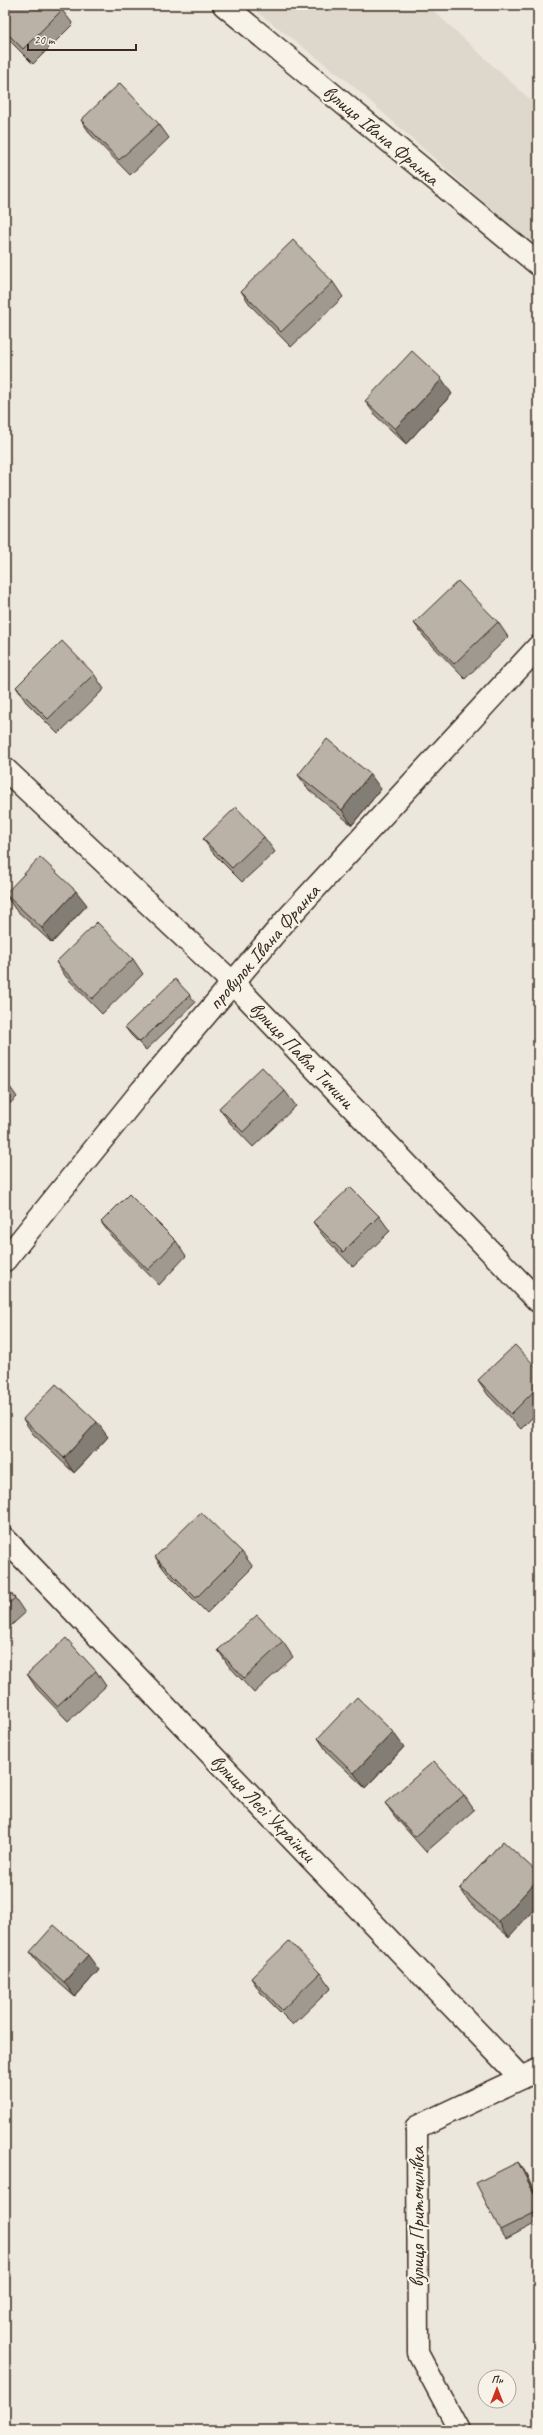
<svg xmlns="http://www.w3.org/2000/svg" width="543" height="2435" font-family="Caveat,sans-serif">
<rect width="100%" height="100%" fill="#ece7dc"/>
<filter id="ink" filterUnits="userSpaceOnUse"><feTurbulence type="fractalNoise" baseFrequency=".025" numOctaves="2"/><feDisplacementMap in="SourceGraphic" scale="8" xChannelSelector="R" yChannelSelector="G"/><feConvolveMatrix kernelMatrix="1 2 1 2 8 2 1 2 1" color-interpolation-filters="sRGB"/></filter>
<g filter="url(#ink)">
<polygon fill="#ddd7cc" points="248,5 427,5 538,107 538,250 346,80"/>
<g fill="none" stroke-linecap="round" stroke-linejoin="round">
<g stroke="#3b2a1e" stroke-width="23">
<polyline id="service" points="417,2127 418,2353 459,2430"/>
</g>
<g stroke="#3b2a1e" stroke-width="25">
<g id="minor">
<polyline points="224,5 538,264"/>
<polyline points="5,769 233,983 538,1301"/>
<polyline points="5,1260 142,1090 286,920 538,647"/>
<polyline points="5,1539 521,2078"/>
<polyline points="417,2127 538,2070"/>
</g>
</g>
<use href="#service" stroke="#f7f3e8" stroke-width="20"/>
<use href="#minor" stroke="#f7f3e8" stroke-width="22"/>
</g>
<g fill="#a09990" stroke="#3b2a1e">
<polygon points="62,10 73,24 33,64 5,36 5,11"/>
<polygon points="81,120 159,124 169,138 130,175 91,135"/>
<polygon points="333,282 343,297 291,347 251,306 241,291"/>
<polygon points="452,394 406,444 376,416 365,401"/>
<polygon points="498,622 508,637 465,679 425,638 414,623"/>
<polygon points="94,674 104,689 58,734 26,702 16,687"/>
<polygon points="298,775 381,789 352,825 309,790"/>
<polygon points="264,837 275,852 242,882 214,854 203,839"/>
<polygon points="5,894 87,905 52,943 15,909"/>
<polygon points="133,959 143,974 102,1014 66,977 56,962"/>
<polygon points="190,995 195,1003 146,1050 131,1035 125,1027"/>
<polygon points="5,1080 17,1097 5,1108"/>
<polygon points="285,1091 296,1106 253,1147 230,1123 219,1108"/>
<polygon points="379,1216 390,1231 353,1267 324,1237 313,1222"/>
<polygon points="101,1222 176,1241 186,1256 159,1285 112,1237"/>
<polygon points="538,1369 538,1412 521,1429 488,1395 478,1380"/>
<polygon points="23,1419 108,1437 74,1473 33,1434"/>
<polygon points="242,1552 253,1567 207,1613 166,1572 155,1557"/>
<polygon points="5,1587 15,1598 25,1613 5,1631"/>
<polygon points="283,1642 293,1657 254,1693 228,1665 218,1650"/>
<polygon points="96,1671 106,1686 68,1721 37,1689 27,1674"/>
<polygon points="318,1738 404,1747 365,1788 328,1753"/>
<polygon points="464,1795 474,1810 426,1852 396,1818 385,1803"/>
<polygon points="503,1841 509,1937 470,1903 460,1888"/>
<polygon points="30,1952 99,1970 75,1997 41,1967"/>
<polygon points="320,1973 331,1988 293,2025 261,1993 251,1978"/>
<polygon points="524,2170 538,2198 538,2222 506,2239 500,2230"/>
</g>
<g fill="#827d75" stroke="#3b2a1e">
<polygon points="442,379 452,394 406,444 395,429"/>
<polygon points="370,774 381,789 352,825 342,810"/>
<polygon points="76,891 87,905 52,943 42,928"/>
<polygon points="97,1422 108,1437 74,1473 64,1458"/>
<polygon points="393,1732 404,1747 365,1788 354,1773"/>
<polygon points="538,1879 538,1905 509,1937 499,1922"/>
<polygon points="88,1955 99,1970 75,1997 64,1982"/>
<polygon points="518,2162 524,2170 538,2198 538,2201"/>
</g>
<g fill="#bab2a7" stroke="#3b2a1e">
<polygon points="11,5 58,5 62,10 23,49 5,31 5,11"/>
<polygon points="120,83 159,124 119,160 81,120"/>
<polygon points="293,240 333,282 281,332 241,291"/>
<polygon points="412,351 442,379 395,429 365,401"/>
<polygon points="458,581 498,622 454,664 414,623"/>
<polygon points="62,641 94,674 48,719 16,687"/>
<polygon points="327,739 370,774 342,810 298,775"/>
<polygon points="236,807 264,837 232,868 203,839"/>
<polygon points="40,857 76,891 42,928 5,894"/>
<polygon points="97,922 133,959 92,999 56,962"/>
<polygon points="175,979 190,995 140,1042 125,1027"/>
<polygon points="262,1067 285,1091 243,1132 219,1108"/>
<polygon points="350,1187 379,1216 343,1252 313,1222"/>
<polygon points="129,1194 176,1241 148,1270 101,1222"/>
<polygon points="515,1345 538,1369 538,1387 511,1414 478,1380"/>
<polygon points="56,1384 97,1422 64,1458 23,1419"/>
<polygon points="201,1512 242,1552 196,1598 155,1557"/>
<polygon points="5,1587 15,1598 5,1607"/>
<polygon points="257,1615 283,1642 244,1678 218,1650"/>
<polygon points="66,1638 96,1671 57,1706 27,1674"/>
<polygon points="357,1697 393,1732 354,1773 318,1738"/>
<polygon points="434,1761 464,1795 415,1837 385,1803"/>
<polygon points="503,1841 538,1873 538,1879 499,1922 460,1888"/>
<polygon points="54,1925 88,1955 64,1982 30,1952"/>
<polygon points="289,1941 320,1973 282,2010 251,1978"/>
<polygon points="518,2162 538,2201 538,2211 500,2230 476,2183"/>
</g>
</g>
<g text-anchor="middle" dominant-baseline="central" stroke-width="4" stroke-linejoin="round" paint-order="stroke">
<g font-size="20" fill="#3b2a1e" stroke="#f7f3e8">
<text transform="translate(381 135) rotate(40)">вулиця Івана Франка</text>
<text transform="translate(264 947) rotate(-49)">провулок Івана Франка</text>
<text transform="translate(302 1055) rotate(46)">вулиця Павла Тичини</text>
<text transform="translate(263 1808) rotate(46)">вулиця Лесі Українки</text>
<text transform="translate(417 2217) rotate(-90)">вулиця Приточилівка</text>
</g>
</g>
<rect width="543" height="2435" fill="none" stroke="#f7f3e8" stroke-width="20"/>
<rect x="10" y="10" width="523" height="2415" fill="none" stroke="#3b2a1e" stroke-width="1.5" filter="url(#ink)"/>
<g transform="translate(497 2389)"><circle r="19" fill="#f7f3e8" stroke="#aca397"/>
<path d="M0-3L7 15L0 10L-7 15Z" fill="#c8321e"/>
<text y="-6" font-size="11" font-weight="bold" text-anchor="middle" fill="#3b2a1e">Пн</text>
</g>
<path d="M28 44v6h108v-6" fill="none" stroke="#3b2a1e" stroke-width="2"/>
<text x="34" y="44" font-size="12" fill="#3b2a1e" stroke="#f7f3e8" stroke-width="3" paint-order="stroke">20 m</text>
</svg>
